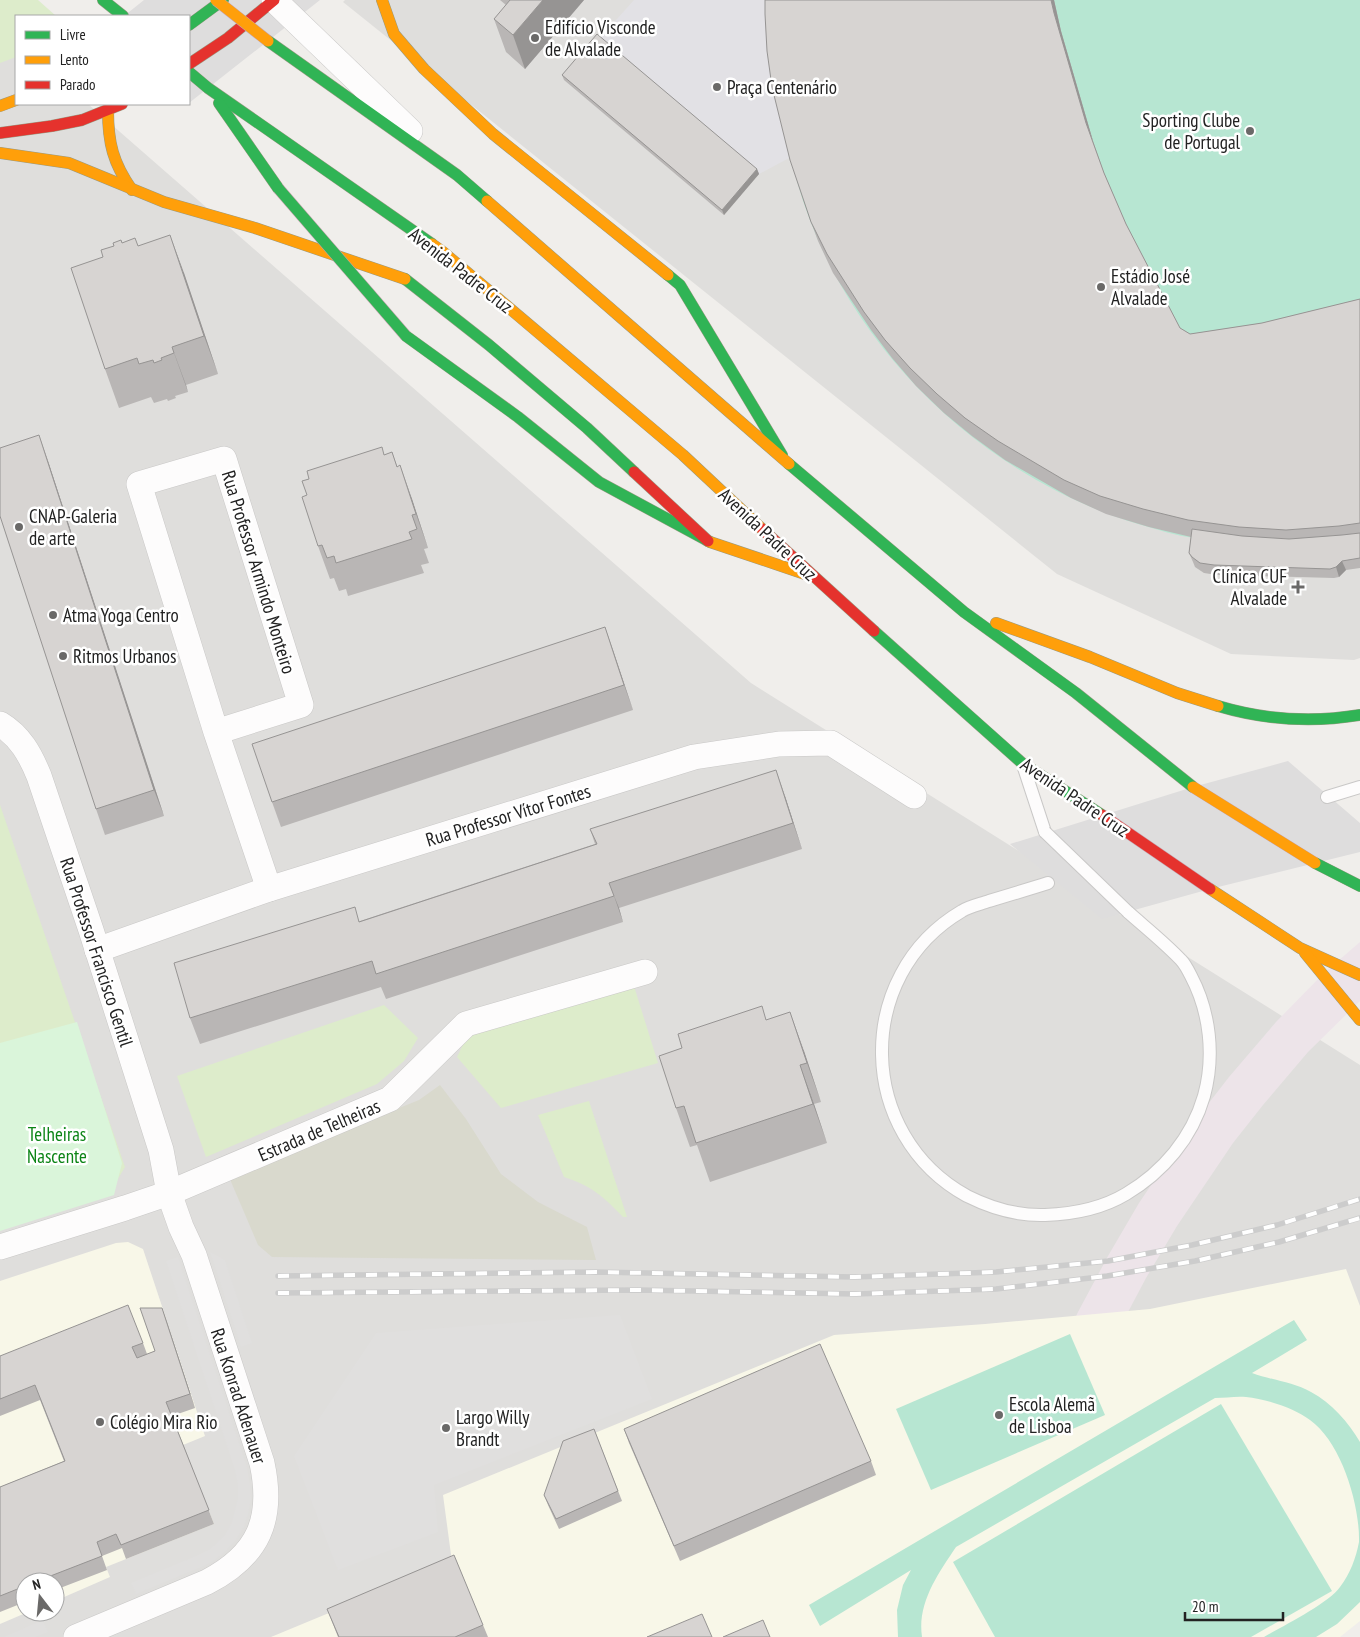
<svg xmlns="http://www.w3.org/2000/svg" width="1360" height="1637" font-family="'PT Sans Narrow',sans-serif">
<rect width="100%" height="100%" fill="#f0eeeb"/>
<g fill="#dfdedc" fill-rule="evenodd">
<polygon points="345,0 1360,0 1360,658 1354,660 1231,654 1057,574 343,2"/>
<path d="M 0,27 L 16,41 L 16,104 L 88,104 L 751,683 L 1360,1065 L 1360,1492 L 1312,1637 L 0,1637 ZM 25,1582 L 55,1582 L 55,1612 L 25,1612 Z"/>
</g>
<polygon fill="#ede4e9" points="1360,942 1360,1001 1308,1052 1263,1105 1233,1143 1177,1226 1146,1278 1118,1331 969,1637 1052,1367 1078,1312 1108,1256 1139,1203 1172,1154 1198,1117 1229,1077 1276,1022 1324,973"/>
<g fill="#f8f7e8">
<polygon points="128,1242 143,1249 205,1436 183,1445 214,1524 106,1567 110,1577 55,1601 55,1582 25,1582 25,1612 28,1612 0,1624 0,1281 116,1243"/>
<polygon points="1346,1269 1360,1306 1360,1621 1340,1637 271,1637 452,1562 443,1495 834,1335 985,1324 1150,1309"/>
</g>
<polygon fill="#d9d9cd" points="440,1085 466,1119 501,1174 538,1202 587,1227 596,1260 272,1257 258,1245 229,1177 419,1100"/>
<g fill="#ddeccb">
<polygon points="0,0 38,0 56,16 16,16 16,57 0,63"/>
<polygon points="0,805 125,1167 110,1192 0,1216"/>
<polygon points="633,983 658,1063 501,1108 457,1057 470,1030"/>
<polygon points="384,1005 418,1038 404,1061 377,1084 206,1157 177,1076"/>
<path d="M 589,1101 L 627,1217 L 623,1217 C 604,1197 592,1186 564,1177 L 538,1115 Z"/>
</g>
<polygon fill="#daf5da" points="77,1022 122,1163 114,1195 0,1231 0,1043"/>
<g fill="#b7e6d2">
<path d="M 772,0 L 1360,0 L 1360,543 C 1323,542 1287,541 1250,540 C 1232,539 1213,541 1195,538 C 1176,536 1156,529 1138,524 C 979,476 842,342 797,181 C 792,162 792,142 789,122 C 783,82 778,41 772,0 Z"/>
<path d="M 1294,1320 L 1307,1340 L 1252,1373 C 1271,1380 1293,1382 1311,1392 C 1332,1403 1348,1422 1360,1442 L 1360,1602 L 1337,1624 L 1316,1637 L 1264,1637 C 1283,1626 1329,1603 1340,1587 C 1350,1574 1356,1558 1359,1542 C 1360,1504 1341,1442 1310,1420 C 1294,1408 1266,1399 1246,1397 C 1236,1396 1225,1398 1215,1398 L 956,1547 C 938,1574 917,1603 922,1637 L 898,1637 L 897,1610 L 903,1585 L 911,1570 L 820,1626 L 809,1605 Z"/>
<polygon points="1070,1334 1105,1415 931,1490 896,1409"/>
<polygon points="1221,1404 1332,1591 1251,1637 995,1637 953,1562"/>
</g>
<g fill="#e0dfde">
<polygon points="210,1252 225,1260 252,1343 241,1347"/>
<polygon points="178,1257 247,1467 250,1485 251,1499 248,1514 244,1527 236,1540 226,1551 215,1560 201,1567 136,1594 131,1583 196,1556 208,1550 218,1542 226,1533 232,1522 238,1498 238,1486 235,1470 166,1261"/>
<polygon points="620,1315 652,1399 434,1485 438,1532 338,1570 294,1456 376,1333"/>
<polygon points="43,1620 48,1632 35,1637 4,1637"/>
</g>
<polygon fill="#e2e1e5" points="634,0 772,0 791,157 759,174 599,39"/>
<g fill="#dedddd">
<polygon points="144,0 320,0 189,103 189,16 124,16"/>
<polygon points="1288,761 1360,823 1360,852 1210,889 1102,919 1010,844 1193,787"/>
</g>
<g fill="none" stroke-linecap="round" stroke-linejoin="round">
<g stroke="#c9c8c7" stroke-width="14">
<g id="lane">
<polyline points="1024,768 1045,832"/>
<polyline points="1327,797 1360,787"/>
<path d="M 1048,883 C 1029,889 1009,895 989,901 C 981,904 970,906 962,911 C 853,975 856,1135 967,1196 C 991,1208 1017,1216 1045,1215 C 1073,1214 1101,1209 1126,1194 C 1163,1172 1192,1138 1204,1096 C 1215,1056 1210,1012 1191,976 C 1188,970 1185,964 1181,960 C 1165,943 1146,928 1128,912"/>
</g>
</g>
<g stroke="#c9c8c7" stroke-width="26">
<g id="street">
<polyline points="274,0 410,131"/>
<path d="M 0,724 C 20,736 30,754 39,776 L 91,930 L 161,1150 L 169,1193 L 181,1227 L 194,1255 L 262,1463 C 274,1519 259,1555 207,1582 L 76,1637"/>
<polyline points="216,732 301,705 224,459 139,484 216,732 269,889"/>
<polyline points="97,950 269,889 694,757 779,744 831,743 914,796"/>
<polyline points="0,1247 125,1208 169,1193 390,1099 466,1024 645,972"/>
</g>
</g>
<g stroke="#999a82" stroke-width="12">
<g id="fast">
<polyline points="103,0 123,16"/>
<polyline points="189,25 223,0"/>
<polyline points="268,41 457,175 487,201"/>
<polyline points="189,72 208,88 432,244"/>
<polyline points="219,103 278,188"/>
<polyline points="668,275 680,285 782,455"/>
<polyline points="405,279 489,345 587,428 634,472"/>
<polyline points="406,336 518,417 599,482 710,542"/>
<polyline points="789,464 964,612 1076,693 1193,787"/>
<polyline points="874,631 1022,763 1102,815"/>
<path d="M 1218,706 C 1265,720 1312,723 1360,715"/>
<polyline points="1315,863 1360,886"/>
</g>
</g>
<g stroke="#999a82" stroke-width="12">
<g id="slow">
<polyline points="382,0 394,34 424,69 493,134 668,275"/>
<polyline points="0,106 16,100"/>
<path d="M 108,110 C 108,143 113,163 132,190"/>
<polyline points="0,153 69,163 164,202 255,228 405,279"/>
<polyline points="487,201 789,464"/>
<polyline points="432,244 443,252 683,455 762,529"/>
<polyline points="710,542 805,574"/>
<polyline points="996,623 1090,657 1177,693 1218,706"/>
<polyline points="1210,889 1300,948 1360,975"/>
<polyline points="1305,953 1360,1020"/>
</g>
</g>
<g stroke="#999a82" stroke-width="12">
<g id="jam">
<polyline points="189,64 228,38 274,0"/>
<polyline points="0,133 52,126 82,120 122,104"/>
<polyline points="634,472 708,541"/>
<polyline points="762,529 874,631"/>
</g>
</g>
<use href="#lane" stroke="#fdfcfc" stroke-width="12"/>
<use href="#street" stroke="#fdfcfc" stroke-width="25"/>
<use href="#fast" stroke="#30b455" stroke-width="11"/>
<use href="#slow" stroke="#ff9f0a" stroke-width="11"/>
<use href="#jam" stroke="#e5322d" stroke-width="11"/>
<g stroke="#ccc" stroke-width="5.5">
<g id="rail">
<polyline points="278,1276 596,1272 855,1277 996,1272 1108,1261 1192,1245 1277,1225 1360,1199"/>
<polyline points="278,1293 638,1290 856,1294 996,1289 1107,1276 1195,1261 1279,1242 1360,1218"/>
</g>
</g>
<use href="#rail" stroke="#fff" stroke-width="4" stroke-dasharray="11" stroke-linecap="butt"/>
<g stroke="#c9c8c7" stroke-width="14" stroke-linecap="butt">
<polyline id="lane-bridge" points="1045,832 1128,912"/>
</g>
<g stroke="#c5a2ac" stroke-width="12" stroke-linecap="butt">
<polyline id="fast-bridge" points="278,188 406,336"/>
</g>
<g stroke="#c5a2ac" stroke-width="12" stroke-linecap="butt">
<g id="slow-bridge">
<polyline points="216,0 268,41"/>
<polyline points="1193,787 1315,863"/>
</g>
</g>
<g stroke="#c5a2ac" stroke-width="12" stroke-linecap="butt">
<polyline id="jam-bridge" points="1102,815 1210,889"/>
</g>
<use href="#lane-bridge" stroke="#fdfcfc" stroke-width="12"/>
<use href="#fast-bridge" stroke="#30b455" stroke-width="11"/>
<use href="#slow-bridge" stroke="#ff9f0a" stroke-width="11"/>
<use href="#jam-bridge" stroke="#e5322d" stroke-width="11"/>
</g>
<g fill="#b9b6b5">
<polygon points="500,0 584,0 525,69 506,52 494,19 506,5"/>
<polygon points="765,0 1054,0 1061,31 1093,141 1104,173 1126,224 1180,328 1190,334 1262,323 1360,299 1360,568 1346,570 1339,577 1334,578 1217,575 1204,573 1195,567 1193,562 1189,553 1191,537 1149,527 1106,514 1071,498 1005,460 972,436 944,413 916,386 892,358 871,330 833,273 818,241 811,222"/>
<polygon points="562,75 757,169 759,174 724,215 564,80"/>
<polygon points="122,243 138,246 184,273 218,374 186,385 188,392 175,396 176,398 168,401 167,399 154,403 151,397 119,408 105,369"/>
<polygon points="392,452 397,466 412,499 428,548 424,549 429,563 421,565 424,573 348,596 346,589 339,591 334,578 330,579 318,546 385,455"/>
<polygon points="48,461 164,816 105,835 96,809"/>
<polygon points="605,627 633,710 281,827 272,802"/>
<polygon points="785,796 802,849 619,908 623,922 386,999 381,987 200,1044 190,1018 360,921 595,844 590,829"/>
<polygon points="767,1020 804,1051 821,1102 814,1104 827,1143 710,1182 697,1145 690,1147 676,1108"/>
<polygon points="162,1308 195,1408 172,1416 214,1524 126,1559 122,1548 102,1556 107,1570 55,1590 55,1582 25,1582 25,1602 0,1612 0,1487 64,1461 40,1400 0,1416 0,1356 143,1343 147,1354 155,1351"/>
<polygon points="594,1429 622,1501 559,1529 548,1505 544,1495"/>
<polygon points="624,1429 871,1461 876,1475 680,1561 629,1443"/>
<polygon points="327,1609 483,1625 488,1637 338,1637"/>
</g>
<g fill="#969493">
<polygon points="543,0 584,0 525,69 513,35"/>
<polygon points="1051,0 1054,0 1061,31 1093,141 1086,123 1054,13"/>
<polygon points="757,169 759,174 724,215 722,210"/>
<polygon points="170,235 184,273 218,374 204,336"/>
<polygon points="172,347 186,385 188,392 174,353"/>
<polygon points="39,435 48,461 164,816 154,790"/>
<polygon points="400,465 412,499 428,548 416,514"/>
<polygon points="1342,561 1346,570 1339,577 1336,567"/>
<polygon points="605,627 614,653 633,710 624,685"/>
<polygon points="776,770 785,796 802,849 793,823"/>
<polygon points="609,883 619,908 623,922 614,896"/>
<polygon points="790,1012 804,1051 821,1102 807,1063"/>
<polygon points="800,1065 814,1104 827,1143 813,1104"/>
<polygon points="162,1308 167,1322 195,1408 190,1394"/>
</g>
<g fill="#d7d4d2" stroke="#969493">
<polygon points="510,0 543,0 513,35 494,19"/>
<polygon points="765,0 1051,0 1054,13 1086,123 1104,173 1126,224 1180,328 1190,334 1262,323 1360,299 1360,523 1339,526 1286,530 1239,527 1188,520 1143,509 1100,496 1064,480 998,441 965,418 937,394 910,368 885,340 864,312 827,254 811,222 790,160 772,87 767,51 765,14"/>
<polygon points="597,34 757,169 722,210 562,75"/>
<polygon points="170,235 204,336 172,347 174,353 161,358 162,360 154,363 153,360 139,364 137,358 105,369 71,268 103,257 101,250 114,246 113,243 121,240 122,243 135,238 138,246"/>
<polygon points="39,435 154,790 96,809 0,516 0,448"/>
<polygon points="382,447 384,455 392,452 397,467 400,465 416,514 412,515 417,529 409,532 412,539 336,563 334,556 327,558 322,545 318,546 302,497 307,495 302,481 309,479 307,471"/>
<polygon points="1192,529 1242,536 1289,539 1342,535 1360,533 1360,558 1342,561 1336,567 1330,569 1214,565 1200,563 1192,557 1189,553"/>
<polygon points="605,627 624,685 272,802 252,744"/>
<polygon points="776,770 793,823 609,883 614,896 376,974 372,961 190,1018 174,963 355,907 359,922 597,844 590,829"/>
<polygon points="762,1006 766,1020 790,1012 807,1063 800,1065 813,1104 696,1143 684,1106 676,1108 659,1056 682,1048 678,1034"/>
<polygon points="128,1305 143,1343 132,1347 137,1358 155,1351 140,1308 162,1308 190,1394 166,1402 209,1510 121,1545 116,1534 97,1542 102,1556 35,1582 25,1582 25,1586 0,1596 0,1487 65,1461 35,1385 0,1399 0,1356"/>
<polygon points="820,1344 871,1461 674,1546 624,1429"/>
<polygon points="594,1429 618,1491 556,1519 544,1495 563,1441"/>
<polygon points="454,1555 483,1625 455,1637 339,1637 327,1609"/>
<polygon points="702,1614 712,1637 647,1637"/>
<polygon points="763,1620 770,1637 723,1637"/>
</g>
<g fill="#6a6968" stroke="#fff" stroke-width="2">
<circle cx="535" cy="38" r="5"/>
<circle cx="717" cy="87" r="5"/>
<circle cx="1250" cy="131" r="5"/>
<circle cx="1101" cy="287" r="5"/>
<circle cx="19" cy="527" r="5"/>
<path d="M1295.5 579.5h5v5h5v5h-5v5h-5v-5h-5v-5h5z"/>
<circle cx="53" cy="615" r="5"/>
<circle cx="63" cy="656" r="5"/>
<circle cx="999" cy="1415" r="5"/>
<circle cx="100" cy="1422" r="5"/>
<circle cx="446" cy="1428" r="5"/>
</g>
<g text-anchor="middle" dominant-baseline="central" stroke-width="5" stroke-linejoin="round" paint-order="stroke">
<g font-size="19" fill="#222" stroke="#fff" text-anchor="start">
<text x="545" y="27">Edifício Visconde<tspan x="545" dy="22">de Alvalade</tspan></text>
<text x="727" y="87">Praça Centenário</text>
<text x="1240" y="120" text-anchor="end">Sporting Clube<tspan x="1240" dy="22">de Portugal</tspan></text>
<text x="1111" y="276">Estádio José<tspan x="1111" dy="22">Alvalade</tspan></text>
<text x="29" y="516">CNAP-Galeria<tspan x="29" dy="22">de arte</tspan></text>
<text x="1287" y="576" text-anchor="end">Clínica CUF<tspan x="1287" dy="22">Alvalade</tspan></text>
<text x="63" y="615">Atma Yoga Centro</text>
<text x="73" y="656">Ritmos Urbanos</text>
<text x="1009" y="1404">Escola Alemã<tspan x="1009" dy="22">de Lisboa</tspan></text>
<text x="456" y="1417">Largo Willy<tspan x="456" dy="22">Brandt</tspan></text>
<text x="110" y="1422">Colégio Mira Rio</text>
</g>
<g font-size="19" fill="#222" stroke="#fff">
<text transform="translate(461 270) rotate(38)">Avenida Padre Cruz</text>
<text transform="translate(768 534) rotate(43)">Avenida Padre Cruz</text>
<text transform="translate(259 572) rotate(73)">Rua Professor Armindo Monteiro</text>
<text transform="translate(1075 797) rotate(34)">Avenida Padre Cruz</text>
<text transform="translate(508 815) rotate(-17)">Rua Professor Vítor Fontes</text>
<text transform="translate(97 952) rotate(72)">Rua Professor Francisco Gentil</text>
<text transform="translate(319 1130) rotate(-23)">Estrada de Telheiras</text>
<text transform="translate(239 1396) rotate(72)">Rua Konrad Adenauer</text>
</g>
<g font-size="19" fill="#0c8416" stroke="#fff">
<text x="57" y="1134">Telheiras<tspan x="57" dy="22">Nascente</tspan></text>
</g>
</g>
<rect x="15" y="15" width="175" height="90" fill="#ffffff" stroke="#a7a7a7"/>
<rect x="25" y="31" width="25" height="8" fill="#30b455" stroke="#a7a7a7"/>
<text x="60" y="40" font-size="15" fill="#222222">Livre</text>
<rect x="25" y="56" width="25" height="8" fill="#ff9f0a" stroke="#a7a7a7"/>
<text x="60" y="65" font-size="15" fill="#222222">Lento</text>
<rect x="25" y="81" width="25" height="8" fill="#e5322d" stroke="#a7a7a7"/>
<text x="60" y="90" font-size="15" fill="#222222">Parado</text>
<g transform="translate(40 1597) rotate(344)"><circle r="24" fill="#ffffff" stroke="#a7a7a7"/>
<path d="M0-4L9 19L0 12L-9 19Z" fill="#6a6968"/>
<text y="-8" font-size="14" font-weight="bold" text-anchor="middle" fill="#222222">N</text>
</g>
<path d="M1185 1612v8h98v-8" fill="none" stroke="#222222" stroke-width="2.5"/>
<text x="1192" y="1612" font-size="15" fill="#222222" stroke="#ffffff" stroke-width="4" paint-order="stroke">20 m</text>
</svg>
